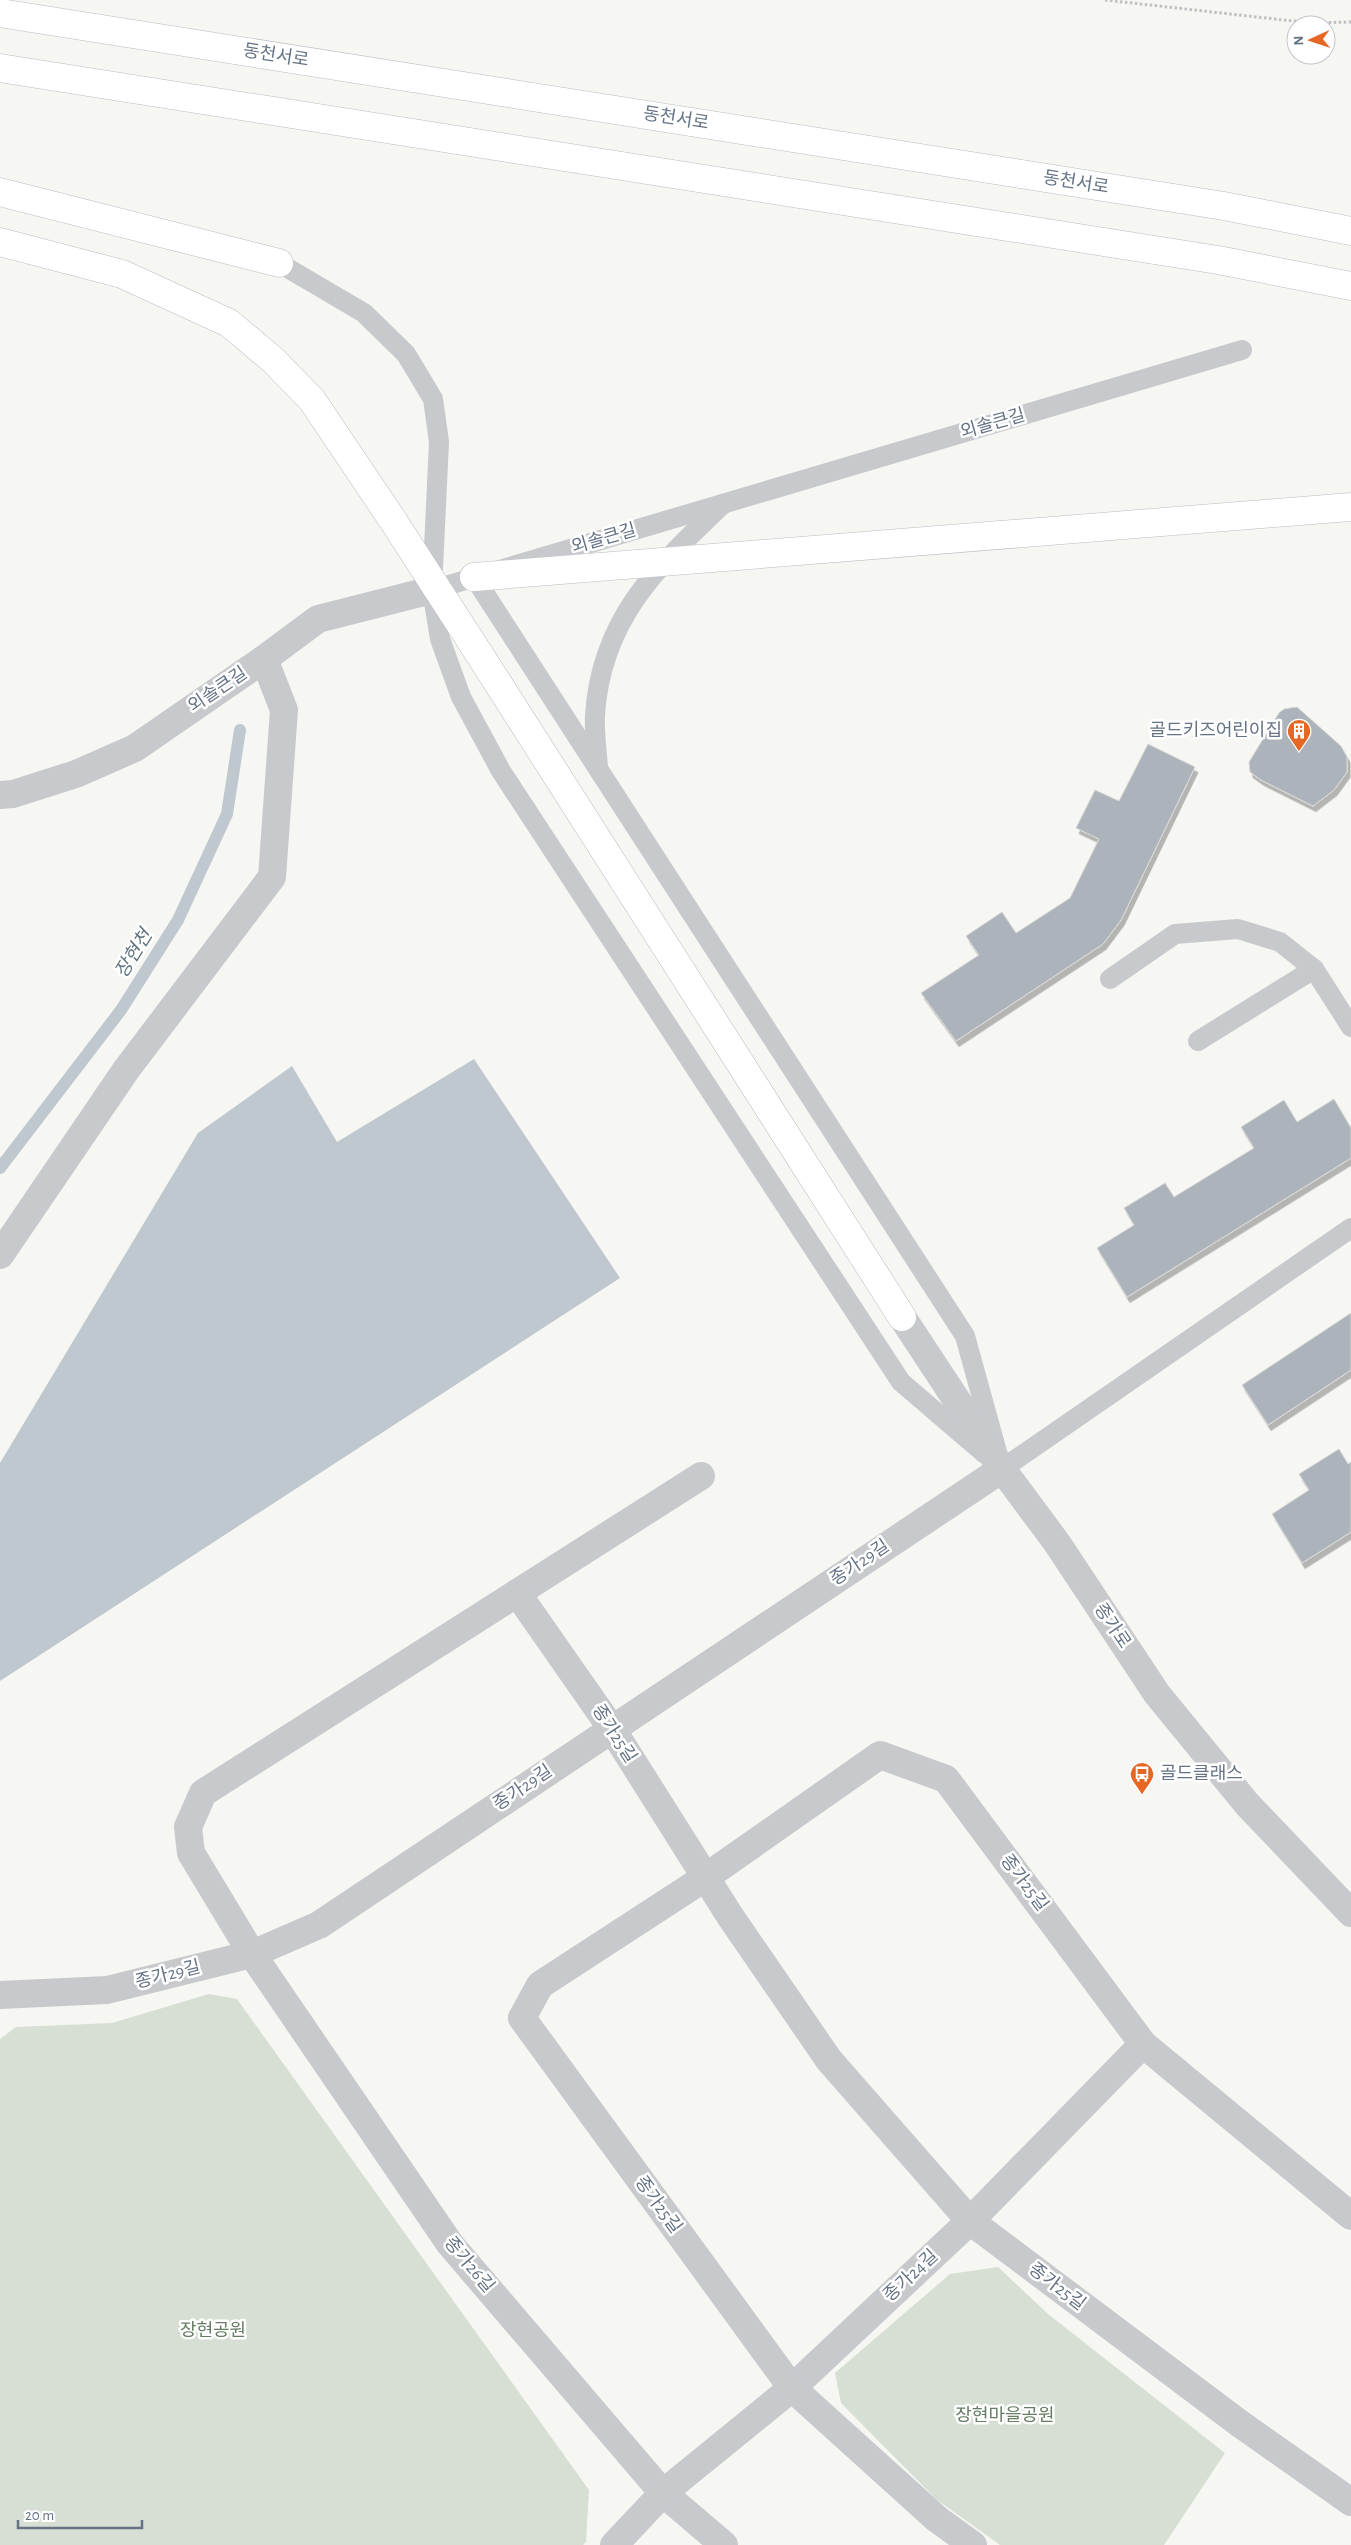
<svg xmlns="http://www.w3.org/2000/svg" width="1351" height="2545" font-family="'Alegreya Sans','Noto Sans KR',sans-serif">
<defs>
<filter id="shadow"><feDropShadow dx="3" dy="5.5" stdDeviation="0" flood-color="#0004"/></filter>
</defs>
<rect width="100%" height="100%" fill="#f6f7f3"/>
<g fill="#d7ded4">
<polygon points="209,1994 237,1999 589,2490 586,2542 583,2545 0,2545 0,2039 16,2027 112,2023"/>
<polygon points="998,2267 1048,2314 1225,2453 1164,2545 1000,2545 936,2499 841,2403 835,2373 950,2274"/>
</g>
<polygon fill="#bfc8cf" points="474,1059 620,1278 0,1681 0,1463 198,1133 292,1066 337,1142"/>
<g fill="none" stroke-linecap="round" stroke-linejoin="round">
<polyline stroke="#bfc8cf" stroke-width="12" points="0,1168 121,1010 178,920 227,814 240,730"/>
</g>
<g fill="#acb3ba" stroke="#d8d8d6" filter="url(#shadow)">
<polygon points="1297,707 1341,746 1347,757 1347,772 1334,790 1313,806 1261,780 1250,772 1249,762 1279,713 1284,709"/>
<polygon points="1148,744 1195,767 1121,920 1103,944 956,1041 921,993 979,955 966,936 1002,912 1016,933 1070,898 1099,839 1076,828 1095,790 1119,801"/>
<polygon points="1334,1099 1351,1128 1351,1158 1127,1297 1097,1248 1134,1225 1124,1208 1165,1183 1174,1197 1254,1148 1241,1127 1284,1100 1297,1122"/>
<polygon points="1351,1313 1351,1370 1268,1425 1242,1385"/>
<polygon points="1339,1449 1348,1464 1351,1462 1351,1532 1302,1563 1272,1514 1309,1490 1299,1474"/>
</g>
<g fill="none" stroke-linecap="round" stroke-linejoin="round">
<g stroke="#b9bcc1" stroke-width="29">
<g id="secondary">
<polyline points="0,13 1224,206 1351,231"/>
<polyline points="0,68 1218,260 1351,286"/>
<polyline points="0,192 279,263"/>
<polyline points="0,242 122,274 229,323 273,360 312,400 394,522"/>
<polyline points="474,577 1351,507"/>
<polyline points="485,663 902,1317"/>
</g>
</g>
<polyline stroke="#bec0c2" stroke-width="3" stroke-dasharray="2.5 2.5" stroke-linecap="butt" points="1105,0 1311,23 1351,22"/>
<g stroke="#c7c9cd" stroke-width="20">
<polyline points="279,263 364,313 406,354 433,399 439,442 432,590 440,639 461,697 501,771 901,1382 985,1454"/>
<polyline points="474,577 965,1336 997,1452"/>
<polyline points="432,590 1242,350"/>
<path d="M 598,768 C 597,751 594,732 595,715 C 601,619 657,567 722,505"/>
<polyline points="1110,979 1175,934 1238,929 1280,942 1314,969"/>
<polyline points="1198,1041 1314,969 1351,1027"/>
<polyline points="1002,1469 1351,1228"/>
</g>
<g stroke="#c7c9cd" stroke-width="28">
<polyline points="0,795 13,794 76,774 135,748 264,659 318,619 432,590"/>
<polyline points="0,1255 126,1070 272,877 284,710 264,659"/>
<polyline points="902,1317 1002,1469 1057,1543 1157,1694 1247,1804 1351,1913"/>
<polyline points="701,1476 203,1793 188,1827 191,1853 252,1954 450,2244 663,2493 724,2545"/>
<polyline points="517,1593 612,1729 730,1916 829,2060 970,2221 1239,2423 1351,2502"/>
<polyline points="0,1995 107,1990 252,1954 319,1925 1002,1469"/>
<polyline points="614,2545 663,2493 792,2388 970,2221 1143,2044"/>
<polyline points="973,2545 937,2519 792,2388 522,2018 540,1985 706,1877 880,1755 946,1779 1143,2044 1351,2216"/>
</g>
<use href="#secondary" stroke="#fff" stroke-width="28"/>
<g stroke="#b9bcc1" stroke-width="29" stroke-linecap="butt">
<polyline id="secondary-bridge" points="394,522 485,663"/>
</g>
<use href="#secondary-bridge" stroke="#fff" stroke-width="28"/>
</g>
<defs>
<g id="building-pin" transform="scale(1.25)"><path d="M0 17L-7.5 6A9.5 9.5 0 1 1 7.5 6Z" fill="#e66624" stroke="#fff"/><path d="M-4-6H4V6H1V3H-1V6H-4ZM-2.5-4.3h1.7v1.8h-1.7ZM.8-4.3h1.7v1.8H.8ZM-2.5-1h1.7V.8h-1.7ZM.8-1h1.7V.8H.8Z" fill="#fff"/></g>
<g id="bus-pin" transform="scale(1.25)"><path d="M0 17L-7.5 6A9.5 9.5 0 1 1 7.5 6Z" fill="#e66624" stroke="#fff"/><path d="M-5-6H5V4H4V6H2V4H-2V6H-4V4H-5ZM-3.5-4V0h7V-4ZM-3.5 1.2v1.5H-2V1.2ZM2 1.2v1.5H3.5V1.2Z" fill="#fff"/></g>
</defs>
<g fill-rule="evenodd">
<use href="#building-pin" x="1299" y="731"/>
<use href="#bus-pin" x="1142" y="1774"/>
</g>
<g text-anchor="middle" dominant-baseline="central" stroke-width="5" stroke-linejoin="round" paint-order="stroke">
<g font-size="18" fill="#657385" stroke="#fff">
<text transform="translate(276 56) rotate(9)">동천서로</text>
<text transform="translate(676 119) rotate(9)">동천서로</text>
<text transform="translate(1076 183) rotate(9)">동천서로</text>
<text transform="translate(993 424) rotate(-16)">외솔큰길</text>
<text transform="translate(604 539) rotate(-16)">외솔큰길</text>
<text transform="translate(218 690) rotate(-34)">외솔큰길</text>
<text transform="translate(860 1563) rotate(-34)">종가29길</text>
<text transform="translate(1112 1626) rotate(56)">종가로</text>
<text transform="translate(614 1734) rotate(57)">종가25길</text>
<text transform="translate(523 1788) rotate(-34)">종가29길</text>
<text transform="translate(1024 1883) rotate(53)">종가25길</text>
<text transform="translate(168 1975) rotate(-14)">종가29길</text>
<text transform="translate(658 2205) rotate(54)">종가25길</text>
<text transform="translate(469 2265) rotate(50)">종가26길</text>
<text transform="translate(911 2276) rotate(-43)">종가24길</text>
<text transform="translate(1057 2287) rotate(37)">종가25길</text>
</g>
<g font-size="18" fill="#657385" stroke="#fff" text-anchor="end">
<text x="1282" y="731">골드키즈어린이집</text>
<text x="1160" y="1774" text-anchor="start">골드클래스</text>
</g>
<g font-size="18" fill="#667c64" stroke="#fff">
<text x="213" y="2331">장현공원</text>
<text x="1005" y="2416">장현마을공원</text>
</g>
<g font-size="19" font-style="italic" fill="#617581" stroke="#fff">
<text transform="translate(134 954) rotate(-58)">장현천</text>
</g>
</g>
<g transform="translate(1311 40) rotate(267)"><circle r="24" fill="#ffffff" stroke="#c1c7ce"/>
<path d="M0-4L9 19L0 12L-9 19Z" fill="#e66624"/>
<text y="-8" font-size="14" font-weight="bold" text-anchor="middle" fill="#657385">N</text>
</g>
<path d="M18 2520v8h124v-8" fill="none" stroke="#657385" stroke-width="2.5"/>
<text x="25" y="2520" font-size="15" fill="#657385" stroke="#ffffff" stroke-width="4" paint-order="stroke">20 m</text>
</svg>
